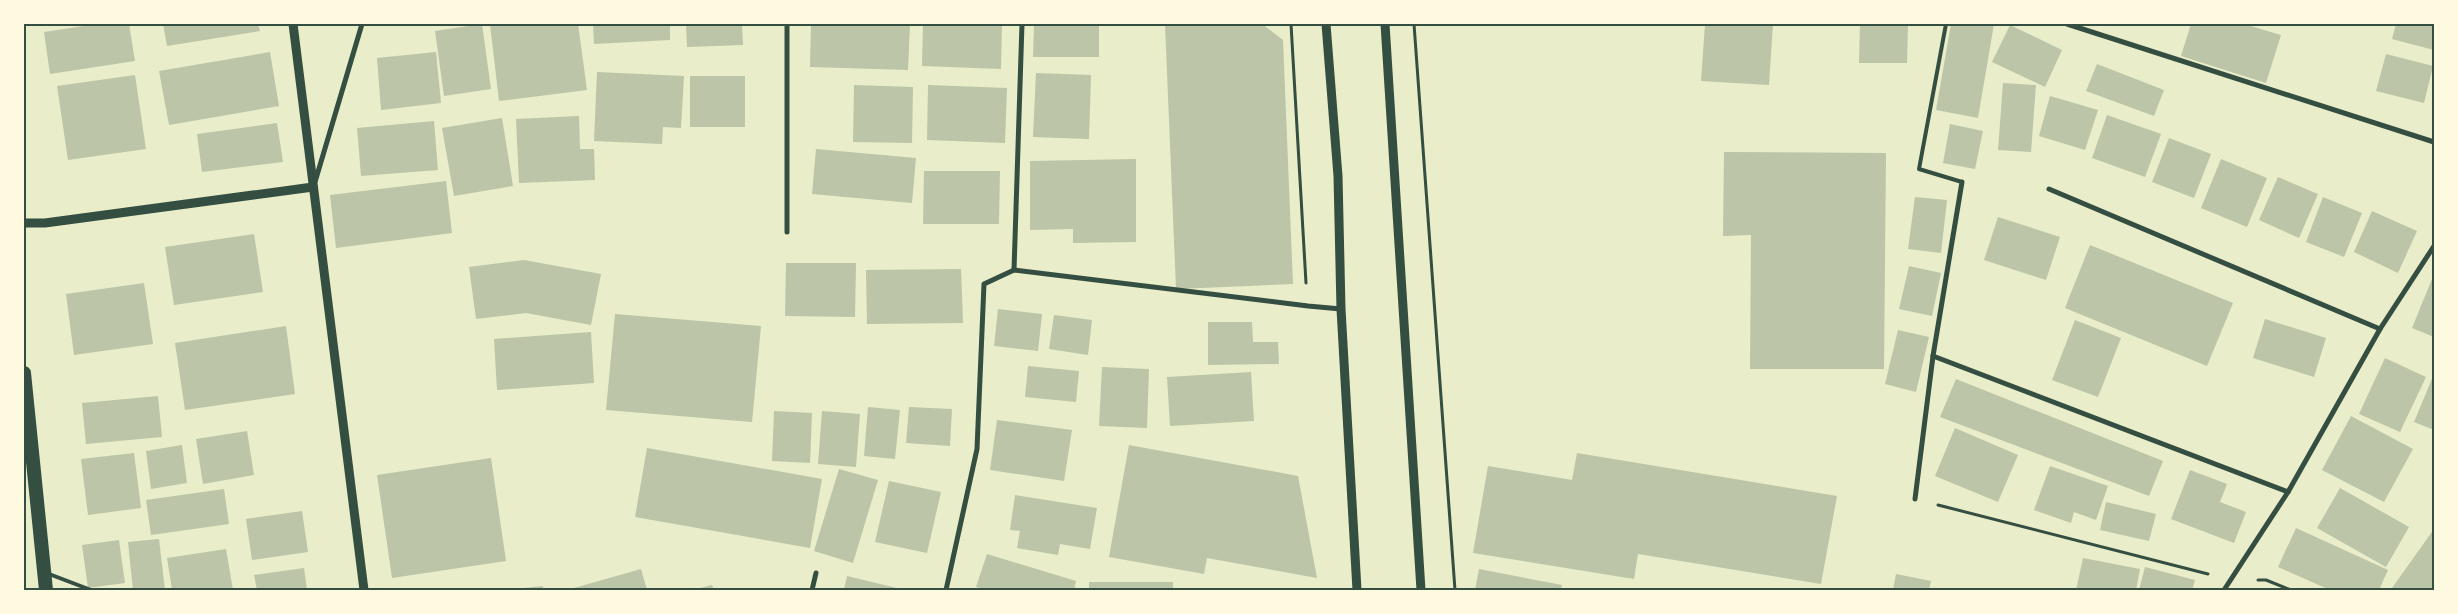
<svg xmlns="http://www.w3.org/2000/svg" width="2458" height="614" font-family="'PT Sans',sans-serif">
<rect width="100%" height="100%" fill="#e9edc9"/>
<g fill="#bcc5a7">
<polygon points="97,24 129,24 135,61 50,74 44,32"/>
<polygon points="163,24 258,24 260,31 167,46"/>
<polygon points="482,24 491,89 444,96 435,31"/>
<polygon points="490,24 578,24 587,90 499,101"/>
<polygon points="593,24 670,24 670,40 594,44"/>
<polygon points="686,24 742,24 743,45 687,47"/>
<polygon points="811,24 910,24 908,70 810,67"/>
<polygon points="923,24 1002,24 1001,69 922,66"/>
<polygon points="1034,24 1099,24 1099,57 1033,57"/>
<polygon points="1165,24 1262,24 1283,40 1293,284 1176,289"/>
<polygon points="1705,24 1773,24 1769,85 1701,81"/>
<polygon points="1860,24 1908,24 1907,63 1859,63"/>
<polygon points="1951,24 1994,24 1978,118 1936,110"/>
<polygon points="2191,24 2244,24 2281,35 2266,83 2181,56"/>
<polygon points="2396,24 2434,24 2434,50 2392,39"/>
<polygon points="2010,25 2062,50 2045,87 1992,62"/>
<polygon points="270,52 279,106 169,125 159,71"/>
<polygon points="436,52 441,103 381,110 377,58"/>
<polygon points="2386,54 2433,66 2424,103 2376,91"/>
<polygon points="2097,64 2164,90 2154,116 2086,91"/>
<polygon points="597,72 684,76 681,128 663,127 662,144 594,141"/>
<polygon points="1036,73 1091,75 1089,139 1033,137"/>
<polygon points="135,75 146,149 68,160 57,86"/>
<rect x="690" y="76" width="55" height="51"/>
<polygon points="2003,83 2036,85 2031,152 1998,150"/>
<polygon points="854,85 913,87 912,143 853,142"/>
<polygon points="928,85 1007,88 1005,143 927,140"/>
<polygon points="2050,96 2098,110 2085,150 2039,136"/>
<polygon points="2107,115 2161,134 2145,177 2092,158"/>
<polygon points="579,116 580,149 594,149 595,180 519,183 516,119"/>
<polygon points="502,118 513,186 454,196 442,128"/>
<polygon points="434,121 438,170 361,176 357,128"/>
<polygon points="277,123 283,162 202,172 197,134"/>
<polygon points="1950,124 1983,131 1975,169 1943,163"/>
<polygon points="2169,138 2211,154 2194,198 2152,182"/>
<polygon points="816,149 916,158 912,203 812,194"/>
<polygon points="1724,152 1886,153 1884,369 1750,369 1751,235 1723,236"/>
<polygon points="1136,159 1136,242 1073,243 1073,229 1030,230 1030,161"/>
<polygon points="2221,159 2267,178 2247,227 2201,208"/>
<polygon points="924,171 1000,171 999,224 923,224"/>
<polygon points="2278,177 2318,194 2299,238 2259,220"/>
<polygon points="446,181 452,233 336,248 330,195"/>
<polygon points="1915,197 1947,200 1941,253 1908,249"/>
<polygon points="2323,197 2362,213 2344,257 2306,242"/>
<polygon points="2372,211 2417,231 2398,273 2354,252"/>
<polygon points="1998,217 2060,237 2046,280 1984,260"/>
<polygon points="254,234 263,292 174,305 165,247"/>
<polygon points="2090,245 2233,303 2207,366 2065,308"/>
<polygon points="524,260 601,274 591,325 526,313 476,319 469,267"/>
<polygon points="786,263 856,263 855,317 785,316"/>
<polygon points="1909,266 1941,273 1932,316 1899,309"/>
<polygon points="961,269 963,323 867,324 866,270"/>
<polygon points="2434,274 2434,337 2412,328"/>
<polygon points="144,283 153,344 74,355 66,294"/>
<polygon points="998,309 1042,314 1038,351 994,346"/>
<polygon points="615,314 761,326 752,422 606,410"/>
<polygon points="1054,315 1092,320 1088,355 1049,349"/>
<polygon points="2265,319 2326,338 2314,377 2253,358"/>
<polygon points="2075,320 2121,338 2098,397 2052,380"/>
<polygon points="1208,322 1252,322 1253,342 1278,342 1279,364 1208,365"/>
<polygon points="286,326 295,394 185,410 175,343"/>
<polygon points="1898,330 1929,337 1916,392 1885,384"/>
<polygon points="591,332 594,383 497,390 494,339"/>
<polygon points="2385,358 2426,377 2400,432 2359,414"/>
<polygon points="1028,366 1079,371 1076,402 1025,397"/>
<polygon points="1102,367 1149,369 1147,428 1099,426"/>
<polygon points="1251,372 1254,421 1170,426 1167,377"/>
<polygon points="2434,374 2434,430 2414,422"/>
<polygon points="1956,379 2163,461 2149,496 1940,417"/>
<polygon points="158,396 162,437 86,444 82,403"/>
<polygon points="868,407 900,410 895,459 864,456"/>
<polygon points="909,407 952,409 950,446 906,443"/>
<polygon points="774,411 812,413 810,463 772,461"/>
<polygon points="822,411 860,414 856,467 818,464"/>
<polygon points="2351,416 2413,449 2384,502 2322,470"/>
<polygon points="997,420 1072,430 1064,481 990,470"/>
<polygon points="1955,428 2018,455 1998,502 1935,476"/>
<polygon points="247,431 254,475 203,484 196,439"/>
<polygon points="182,445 187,483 151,489 146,451"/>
<polygon points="1129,445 1298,476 1317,578 1207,558 1204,574 1109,557"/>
<polygon points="647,448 822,479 810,548 635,517"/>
<polygon points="134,453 141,508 88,515 81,459"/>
<polygon points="1577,453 1837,496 1821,584 1638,554 1634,579 1473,553 1488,466 1572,480"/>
<polygon points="491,458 506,561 392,578 377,475"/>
<polygon points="2050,466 2108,486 2096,520 2074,512 2071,523 2034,510"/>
<polygon points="839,469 878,480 853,563 814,551"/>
<polygon points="2190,470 2227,484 2220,502 2246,512 2234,543 2171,519"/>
<polygon points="889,481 941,492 927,553 875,542"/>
<polygon points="2340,488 2409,527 2386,567 2317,528"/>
<polygon points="224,489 229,524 151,535 146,500"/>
<polygon points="1015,495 1097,508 1090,549 1060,544 1058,555 1017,548 1020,531 1010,530"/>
<polygon points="2106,502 2156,514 2149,541 2100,530"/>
<polygon points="302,511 308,552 252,560 246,519"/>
<polygon points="2296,528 2388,570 2379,590 2330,590 2278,567"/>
<polygon points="2434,529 2434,590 2396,590 2392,588"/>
<polygon points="159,539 165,590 133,590 128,542"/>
<polygon points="119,540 125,583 88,588 82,545"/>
<polygon points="226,549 233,590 172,590 167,558"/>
<polygon points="987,554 1076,581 1074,590 987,590 976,587"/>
<polygon points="2083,558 2140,569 2136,590 2076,590"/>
<polygon points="2145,567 2195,580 2192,590 2139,590"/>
<polygon points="304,568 307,590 257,590 254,575"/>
<polygon points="641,569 647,590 567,590"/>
<polygon points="1479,569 1562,585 1561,590 1475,590"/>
<polygon points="1896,574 1931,581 1929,590 1893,590"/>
<polygon points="847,576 905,590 844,590"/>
<rect x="1089" y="582" width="84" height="8"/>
<polygon points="712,585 714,590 693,590"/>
<polygon points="543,586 543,590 514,590 514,589"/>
</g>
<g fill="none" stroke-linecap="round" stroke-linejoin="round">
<g stroke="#344e41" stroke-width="3">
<polyline points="1291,24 1306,283"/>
<polyline points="1414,24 1455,590"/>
<polyline points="1938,505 2208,574"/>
<polyline points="2258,580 2266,580 2291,590"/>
</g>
<g stroke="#344e41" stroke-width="4">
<polyline points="1946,24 1919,169 1962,182"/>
<polyline points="49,574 91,590"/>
</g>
<g stroke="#344e41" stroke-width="5">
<polyline points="2067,24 2434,142"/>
<polyline points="315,182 362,24"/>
<polyline points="2049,189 2380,329"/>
<polyline points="787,232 787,24"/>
<polyline points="1014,270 1022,24"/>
<polyline points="1933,356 2288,492"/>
<polyline points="1915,499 1933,356 1962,182"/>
<polyline points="812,590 816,573"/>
<polyline points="946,590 977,449 984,284 1014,270 1308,306 1341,309"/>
<polyline points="2224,590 2288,492 2380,329 2434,246"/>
</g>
<g stroke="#344e41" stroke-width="9">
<polyline points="293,24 364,590"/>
<polyline points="1326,24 1338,176 1341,309 1357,590"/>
<polyline points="1385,24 1421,590"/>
<polyline points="24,223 45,223 313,187"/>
</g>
<polyline stroke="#344e41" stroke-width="14" points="24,373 46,590"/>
</g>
<rect width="2458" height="614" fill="none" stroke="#fefae0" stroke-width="50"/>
<rect x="25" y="25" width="2408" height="564" fill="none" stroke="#344e41" stroke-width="2"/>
</svg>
